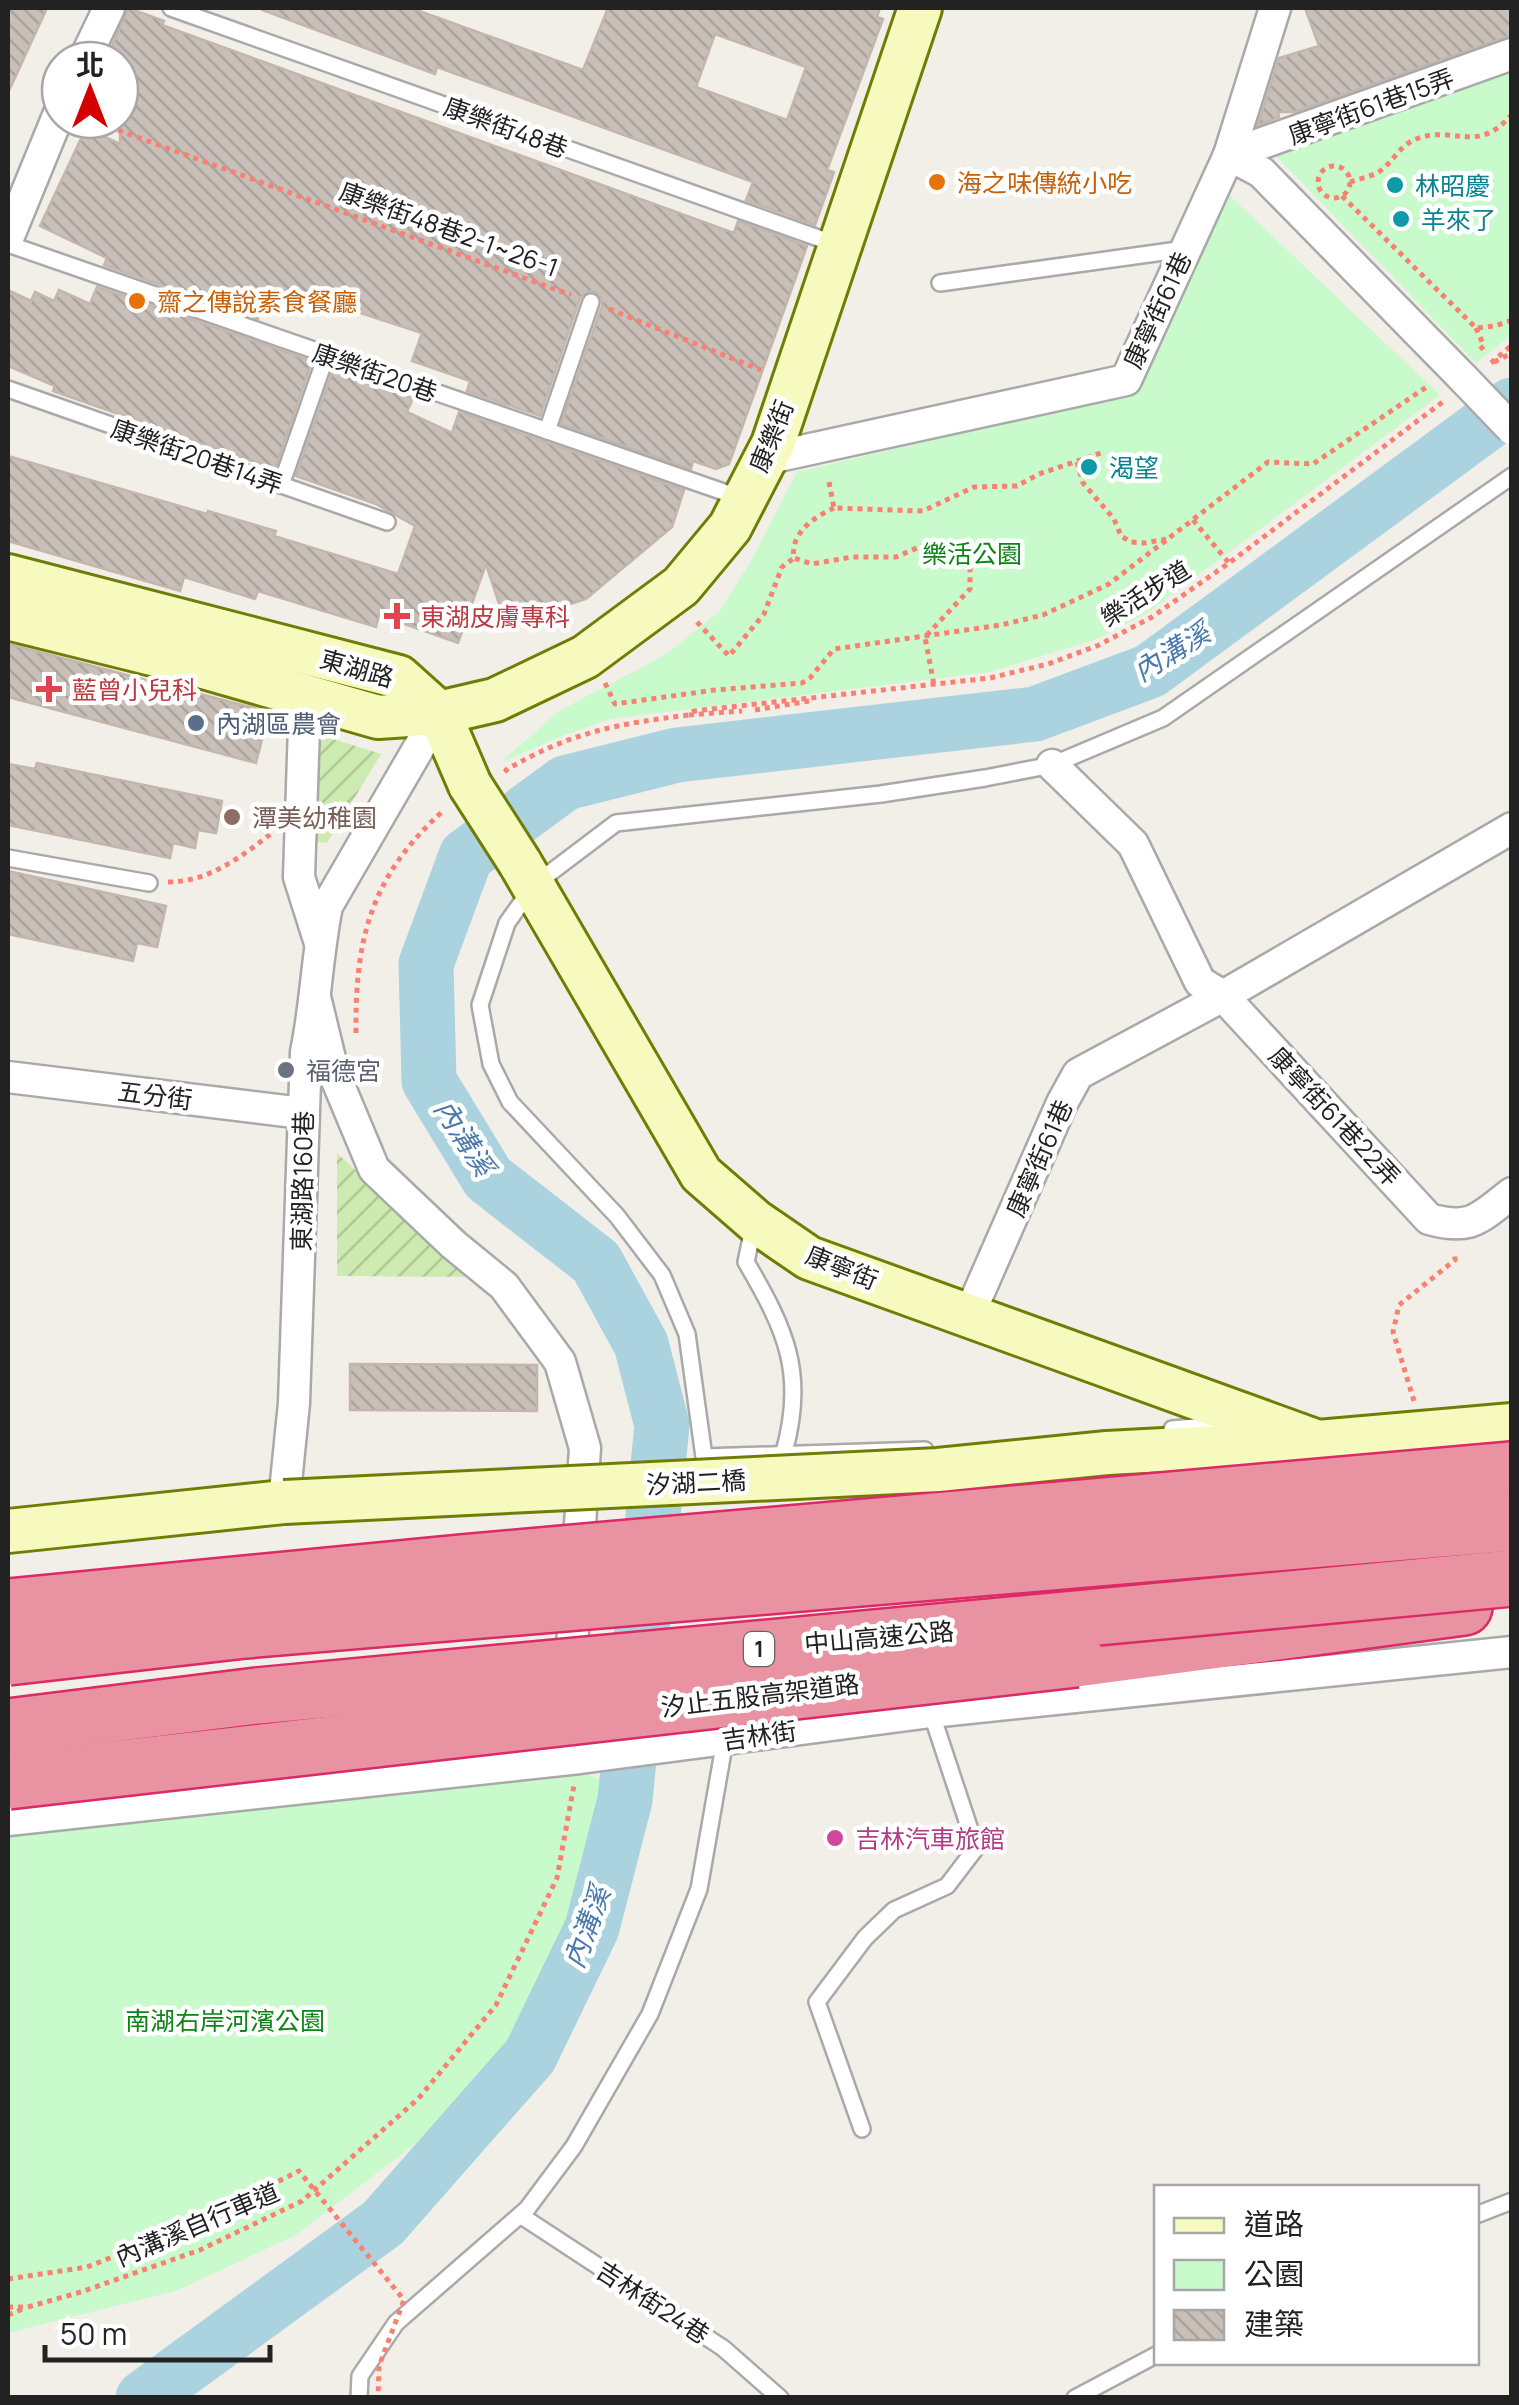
<svg xmlns="http://www.w3.org/2000/svg" width="1519" height="2405" font-family="Manrope,'Noto Sans TC',sans-serif">
<defs>
<pattern id="garden-furrows" width="10" height="10" patternUnits="userSpaceOnUse" patternTransform="scale(2.5)"><rect width="10" height="10" fill="#cdebb0"/><path d="M-1 1l2-2M0 10L10 0M9 11l2-2" fill="none" stroke="#b0c997"/></pattern>
<pattern id="building-back-hatch" width="6" height="6" patternUnits="userSpaceOnUse" patternTransform="scale(2.5)"><rect width="6" height="6" fill="#c7bfb8"/><path d="M-1 5l2 2M0 0l6 6M5-1l2 2" fill="none" stroke="#aba49e"/></pattern>
</defs>
<rect width="100%" height="100%" fill="#f2efe9"/>
<g fill="#c8facc">
<polygon points="1511,69 1511,335 1476,363 1276,156"/>
<polygon points="1227,193 1440,395 1149,612 1097,639 990,672 610,719 554,739 500,763 559,711 665,655 719,612 751,561 797,472 1137,392"/>
<polygon points="569,1766 608,1783 595,1837 538,2008 450,2117 296,2235 178,2290 8,2333 8,1827"/>
</g>
<g fill="url(#garden-furrows)">
<polygon points="327,737 381,754 327,843 314,841 314,745"/>
<polygon points="337,1153 471,1277 337,1276"/>
</g>
<g fill="none" stroke-linecap="round" stroke-linejoin="round">
<polyline stroke="#aad3df" stroke-width="55" points="143,2398 383,2223 530,2056 592,1928 625,1800 662,1425 641,1344 596,1262 488,1178 429,1081 426,964 466,856 565,783 677,755 1035,714 1150,671 1512,405"/>
</g>
<g fill="url(#building-back-hatch)" stroke="#c4b6ab" stroke-width="2.5" fill-rule="evenodd">
<polygon points="8,8 47,8 8,93"/>
<polygon points="128,8 164,21 162,25 734,233 738,221 807,246 729,464 716,469 693,461 691,469 561,424 602,306 602,299 596,292 588,291 580,298 540,416 467,391 470,381 412,361 422,333 339,306 337,312 269,289 258,319 104,265 107,258 40,226 86,128 120,144 120,60 106,60"/>
<path d="M 262,8 L 411,8 L 583,70 L 608,8 L 880,8 L 877,17 L 883,19 L 827,170 L 834,172 L 815,225 L 746,200 L 753,182 L 437,67 L 435,74 L 262,10 ZM 715,34 L 806,67 L 787,120 L 696,87 Z"/>
<polygon points="1305,8 1512,8 1512,35 1294,112 1278,112 1279,117 1258,125 1279,58 1319,46"/>
<polygon points="97,287 312,361 275,469 53,391 55,386 8,366 8,290 31,301 35,292 54,301 59,290 90,304"/>
<polygon points="333,370 413,398 407,412 452,433 459,412 684,490 672,527 586,599 506,625 486,564 458,643 379,615 376,627 258,591 255,599 184,577 180,591 8,541 8,456 207,514 208,511 276,531 274,536 398,574 415,526 376,504 296,476"/>
<polygon points="8,644 269,712 256,763 8,697"/>
<polygon points="37,763 222,801 216,833 198,830 195,848 173,843 170,858 8,825 8,764 35,769"/>
<polygon points="8,871 166,906 157,947 137,943 133,961 8,934"/>
<polygon points="350,1364 537,1365 537,1411 350,1410"/>
</g>
<g fill="none" stroke-linecap="round" stroke-linejoin="round">
<g stroke="#a9a9a9" stroke-width="20">
<g id="lane">
<polyline points="171,8 838,245"/>
<polyline points="8,244 741,498"/>
<polyline points="940,283 1185,249"/>
<polyline points="8,389 387,522"/>
<polyline points="547,431 591,302"/>
<polyline points="281,485 326,356"/>
<polyline points="8,858 149,883"/>
<path d="M 754,1224 L 746,1262 C 786,1330 806,1374 784,1452"/>
<polyline points="1172,1429 1229,1424"/>
<polyline points="925,1450 704,1457 687,1334 662,1275 617,1216 510,1102 491,1064 480,1005 507,923 534,885 616,823 881,794 985,778 1052,765 1163,718 1512,476"/>
<polyline points="862,2129 817,2002 865,1938 894,1910 947,1886 976,1848 931,1712"/>
<polyline points="520,2215 723,2348 780,2398"/>
<polyline points="1476,2215 1512,2201"/>
<polyline points="359,2398 360,2376 396,2323 527,2209 574,2146 650,2014 699,1889 725,1740"/>
<polyline points="1075,2398 1156,2355"/>
</g>
</g>
<g stroke="#a9a9a9" stroke-width="35">
<g id="street">
<polyline points="84,60 109,8"/>
<polyline points="1229,155 1261,172 1463,378"/>
<polyline points="1229,155 1512,54"/>
<polyline points="8,238 60,111"/>
<polyline points="765,459 1126,380 1229,155 1275,8"/>
<polyline points="305,696 299,877 319,940"/>
<path d="M 1052,765 L 1133,844 L 1200,982 L 1223,996 L 1429,1219 C 1472,1231 1479,1218 1512,1193"/>
<polyline points="316,1001 333,1071 374,1169 454,1245 504,1286 560,1362 585,1448 570,1677"/>
<polyline points="8,1077 302,1113"/>
<polyline points="969,1315 1062,1103 1078,1074 1223,996 1512,828"/>
<path d="M 284,1502 L 294,1403 L 306,1052 C 316,1004 317,955 327,906 L 439,713"/>
<polyline points="8,1820 580,1758 931,1712 1512,1652"/>
</g>
</g>
<g stroke="#707d05" stroke-width="48">
<g id="secondary">
<polyline points="8,576 399,677 439,713 470,785"/>
<polyline points="8,618 197,665 378,717 439,713 495,700 585,657 681,586 730,527 773,444 920,8"/>
<polyline points="520,863 701,1174 755,1221 809,1258 1318,1442 1512,1425"/>
<polyline points="1107,1453 1296,1443"/>
<polyline points="8,1531 284,1502"/>
</g>
</g>
<g stroke="#dc2a67" stroke-width="60">
<polyline id="highway" points="1076,1659 1464,1607"/>
</g>
<g stroke="#fa8072" stroke-width="5" stroke-dasharray="5 5" stroke-linecap="butt">
<polyline points="90,120 571,295"/>
<circle cx="1334" cy="182" r="16"/>
<path d="M 1350,182 C 1359,179 1373,176 1380,171 C 1394,161 1399,146 1416,139 C 1455,124 1477,156 1512,114"/>
<polyline points="1342,196 1476,328 1495,326 1512,320"/>
<polyline points="609,309 761,370"/>
<polyline points="1476,328 1484,346 1478,351"/>
<polyline points="1494,362 1512,353"/>
<polyline points="1491,363 1512,345"/>
<polyline points="1077,462 1083,483 1114,519 1121,536 1131,542 1144,543 1167,539"/>
<polyline points="829,482 834,508 923,511 974,487 1017,486 1039,474 1101,453"/>
<path d="M 834,508 C 814,517 790,533 794,558 L 812,564 L 852,557 L 896,557 L 931,542 L 964,555 L 970,565 L 970,589 L 925,637 L 934,685"/>
<polyline points="1193,520 1229,563"/>
<polyline points="697,622 729,656 764,614 782,567 794,558"/>
<polyline points="605,683 615,704 715,690 802,683 810,678 834,649 1001,625 1043,615 1109,584 1268,462 1313,464 1428,386"/>
<polyline points="755,710 809,701"/>
<polyline points="689,715 742,711"/>
<path d="M 508,772 L 506,770 C 571,732 616,724 689,715 L 694,711 L 990,678 L 1048,664 L 1099,645 L 1152,617 L 1229,563 L 1444,401"/>
<path d="M 168,882 C 209,882 241,857 273,832"/>
<path d="M 356,1033 C 355,938 371,876 443,811"/>
<polyline points="1414,1401 1393,1332 1399,1305 1455,1260 1455,1252"/>
<polyline points="8,2307 28,2307 81,2292 200,2250 302,2201 418,2099 496,2005 557,1878 574,1785"/>
<polyline points="8,2315 23,2309"/>
</g>
<use href="#lane" stroke="#fff" stroke-width="15"/>
<use href="#street" stroke="#fff" stroke-width="30"/>
<use href="#secondary" stroke="#f7fabf" stroke-width="42"/>
<use href="#highway" stroke="#e892a2" stroke-width="55"/>
<g stroke="#a9a9a9" stroke-width="35" stroke-linecap="butt">
<polyline id="street-bridge" points="1463,378 1512,429"/>
</g>
<g stroke="#707d05" stroke-width="48" stroke-linecap="butt">
<g id="secondary-bridge">
<polyline points="470,785 520,863"/>
<polyline points="284,1502 938,1470 1107,1453"/>
</g>
</g>
<g stroke="#dc2a67" stroke-width="60" stroke-linecap="butt">
<g id="highway-bridge">
<polyline points="8,1607 460,1563 1512,1470"/>
<polyline points="8,1657 245,1630 1512,1523"/>
<polyline points="8,1727 257,1696 1512,1578"/>
<polyline points="8,1781 1076,1659"/>
</g>
</g>
<polyline stroke="#fa8072" stroke-width="5" stroke-dasharray="5 5" stroke-linecap="butt" points="8,2279 87,2267 176,2232 299,2171 404,2300 379,2366 378,2398"/>
<use href="#street-bridge" stroke="#fff" stroke-width="30"/>
<use href="#secondary-bridge" stroke="#f7fabf" stroke-width="42"/>
<use href="#highway-bridge" stroke="#e892a2" stroke-width="55"/>
</g>
<g fill="#e8710a" stroke="#fff" stroke-width="4">
<circle cx="937" cy="182" r="10"/>
<circle cx="137" cy="301" r="10"/>
</g>
<g fill="#0f9aa8" stroke="#fff" stroke-width="4">
<circle cx="1395" cy="185" r="10"/>
<circle cx="1401" cy="219" r="10"/>
<circle cx="1089" cy="467" r="10"/>
</g>
<g fill="#e0444e" stroke="#fff" stroke-width="4">
<path d="M392 601h10v10h10v10h-10v10h-10v-10h-10v-10h10z"/>
<path d="M44 674h10v10h10v10h-10v10h-10v-10h-10v-10h10z"/>
</g>
<circle fill="#5c6f8a" stroke="#fff" stroke-width="4" cx="196" cy="723" r="10"/>
<circle fill="#8d6e63" stroke="#fff" stroke-width="4" cx="232" cy="817" r="10"/>
<circle fill="#6b7280" stroke="#fff" stroke-width="4" cx="286" cy="1070" r="10"/>
<circle fill="#d1479c" stroke="#fff" stroke-width="4" cx="835" cy="1838" r="10"/>
<g text-anchor="middle" dominant-baseline="central" stroke-width="9" stroke-linejoin="round" paint-order="stroke">
<rect fill="#fff" stroke="#646464" stroke-width="2.5" x="744" y="1632" width="30" height="34" rx="8"/>
<g font-size="22" font-weight="bold" fill="#222">
<text x="759" y="1649">1</text>
</g>
<g font-size="25" fill="#222" stroke="#fff">
<text transform="translate(1371 106) rotate(-20)">康寧街61巷15弄</text>
<text transform="translate(506 127) rotate(20)">康樂街48巷</text>
<text transform="translate(449 229) rotate(20)">康樂街48巷2-1~26-1</text>
<text transform="translate(1157 310) rotate(-65)">康寧街61巷</text>
<text transform="translate(375 372) rotate(19)">康樂街20巷</text>
<text transform="translate(771 436) rotate(-68)">康樂街</text>
<text transform="translate(197 456) rotate(19)">康樂街20巷14弄</text>
<text transform="translate(1145 593) rotate(-32)">樂活步道</text>
<text transform="translate(357 668) rotate(16)">東湖路</text>
<text transform="translate(155 1095) rotate(7)">五分街</text>
<text transform="translate(1335 1116) rotate(47)">康寧街61巷22弄</text>
<text transform="translate(1039 1158) rotate(-66)">康寧街61巷</text>
<text transform="translate(302 1181) rotate(-89)">東湖路160巷</text>
<text transform="translate(842 1267) rotate(22)">康寧街</text>
<text transform="translate(696 1482) rotate(-3)">汐湖二橋</text>
<text transform="translate(879 1637) rotate(-5)">中山高速公路</text>
<text transform="translate(760 1695) rotate(-7)">汐止五股高架道路</text>
<text transform="translate(759 1735) rotate(-8)">吉林街</text>
<text transform="translate(197 2224) rotate(-23)">內溝溪自行車道</text>
<text transform="translate(653 2302) rotate(33)">吉林街24巷</text>
</g>
<g font-size="25" fill="#c56008" stroke="#fff" text-anchor="start">
<text x="957" y="182">海之味傳統小吃</text>
<text x="157" y="301">齋之傳說素食餐廳</text>
</g>
<g font-size="25" fill="#0d838f" stroke="#fff" text-anchor="start">
<text x="1415" y="185">林昭慶</text>
<text x="1421" y="219">羊來了</text>
<text x="1109" y="467">渴望</text>
</g>
<g font-size="25" fill="#0c8416" stroke="#fff">
<text x="972" y="553">樂活公園</text>
<text x="225" y="2020">南湖右岸河濱公園</text>
</g>
<g font-size="25" fill="#be3a42" stroke="#fff" text-anchor="start">
<text x="420" y="616">東湖皮膚專科</text>
<text x="72" y="689">藍曾小兒科</text>
</g>
<g font-size="25" fill="#4e5e75" stroke="#fff" text-anchor="start">
<text x="216" y="723">內湖區農會</text>
</g>
<g font-size="25" fill="#785e54" stroke="#fff" text-anchor="start">
<text x="252" y="817">潭美幼稚園</text>
</g>
<g font-size="25" fill="#5b616d" stroke="#fff" text-anchor="start">
<text x="306" y="1070">福德宮</text>
</g>
<g font-size="25" fill="#b23c85" stroke="#fff" text-anchor="start">
<text x="855" y="1838">吉林汽車旅館</text>
</g>
<g font-size="28" font-style="italic" fill="#4a7aab" stroke="#fff">
<text transform="translate(1171 651) rotate(-32)">內溝溪</text>
<text transform="translate(465 1137) rotate(57)">內溝溪</text>
<text transform="translate(586 1927) rotate(-70)">內溝溪</text>
</g>
</g>
<rect width="1519" height="2405" fill="none" stroke="#222222" stroke-width="20"/>
<rect x="1154" y="2185" width="325" height="180" fill="#ffffff" stroke="#a7a7a7" stroke-width="2.5"/>
<rect x="1174" y="2218" width="50" height="15" fill="#f7fabf" stroke="#a7a7a7" stroke-width="2.5"/>
<text x="1244" y="2235" font-size="30" fill="#222222">道路</text>
<rect x="1174" y="2260" width="50" height="30" fill="#c8facc" stroke="#a7a7a7" stroke-width="2.5"/>
<text x="1244" y="2285" font-size="30" fill="#222222">公園</text>
<rect x="1174" y="2310" width="50" height="30" fill="url(#building-back-hatch)" stroke="#a7a7a7" stroke-width="2.5"/>
<text x="1244" y="2335" font-size="30" fill="#222222">建築</text>
<g transform="translate(90 90)"><circle r="48" fill="#ffffff" stroke="#a7a7a7" stroke-width="2.5"/>
<path d="M0-8L18 38L0 25L-18 38Z" fill="#d40000"/>
<text y="-15" font-size="28" font-weight="bold" text-anchor="middle" fill="#222222">北</text>
</g>
<path d="M45 2345v15h225v-15" fill="none" stroke="#222222" stroke-width="5"/>
<text x="60" y="2345" font-size="30" fill="#222222" stroke="#ffffff" stroke-width="8" paint-order="stroke">50 m</text>
</svg>
